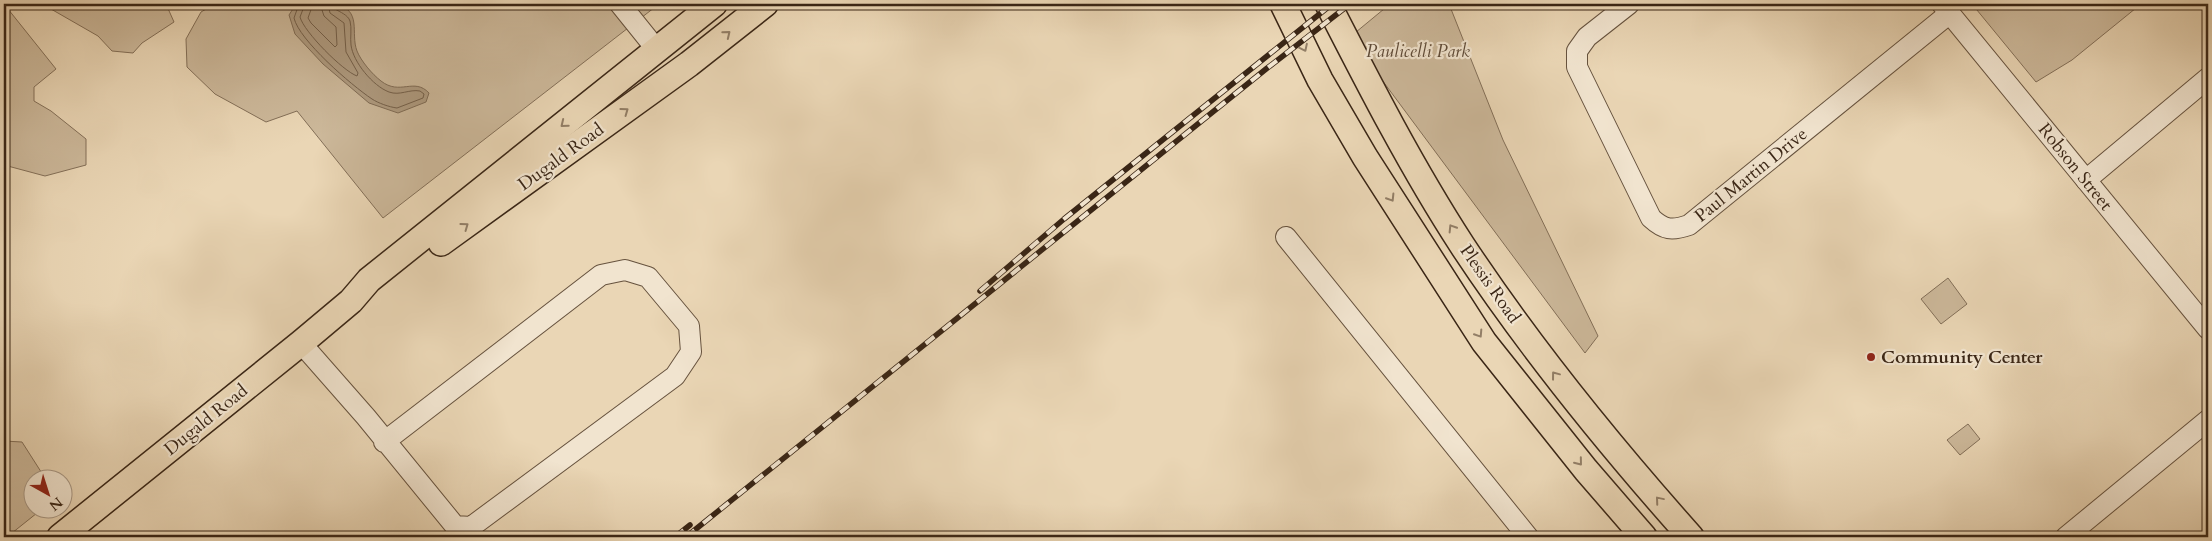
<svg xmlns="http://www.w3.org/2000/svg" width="2212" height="541" font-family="Cardo,serif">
<rect width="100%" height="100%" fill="#ead6b5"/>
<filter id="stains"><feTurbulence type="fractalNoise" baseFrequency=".004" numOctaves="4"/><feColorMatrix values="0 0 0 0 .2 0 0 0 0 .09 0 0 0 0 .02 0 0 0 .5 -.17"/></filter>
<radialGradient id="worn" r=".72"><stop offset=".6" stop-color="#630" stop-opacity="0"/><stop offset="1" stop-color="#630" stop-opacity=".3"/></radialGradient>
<g fill="#ccb89a" stroke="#836f58">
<polygon points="4,4 56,69 34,87 34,101 51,111 86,139 86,165 45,176 4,165"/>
<polygon points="34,4 166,4 174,22 142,43 133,53 112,51 98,36 44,5"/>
<polygon points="212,4 659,4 383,218 297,111 266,122 215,94 187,67 186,39 201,12 213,5"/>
<polygon points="1390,4 1449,4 1503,140 1598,336 1585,353 1350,37"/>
<polygon points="1972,4 2141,4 2072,60 2036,82"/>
<polygon points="1948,278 1967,304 1941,324 1921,299"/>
<polygon points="1968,424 1980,439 1960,455 1947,440"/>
<polygon points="4,441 22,442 45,478 32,478 32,508 42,509 7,537 4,537"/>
</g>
<path fill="#ae9a7f" stroke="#806c55" d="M 296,4 C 308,4 323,1 335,4 C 363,10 350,33 357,51 C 361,61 372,74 381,81 C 400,96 414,77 429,93 L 426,102 L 398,113 L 369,103 L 323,64 L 295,34 L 289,15 Z"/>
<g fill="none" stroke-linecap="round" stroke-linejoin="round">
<g stroke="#74604a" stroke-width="1">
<path d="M 299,4 L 294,18 C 299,40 351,85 372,99 C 378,103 389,107 397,108 L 423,98 L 424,94 L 420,91 C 409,89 400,96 389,92 C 373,86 353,62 351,45 C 350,38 352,28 350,21 C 348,15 340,12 335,9 L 334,4"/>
<path d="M 305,4 L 300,17 C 304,32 343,71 357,76 L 358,73 L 346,52 L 344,23 L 330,13 L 328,4"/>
<polyline points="313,4 308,18 311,23 335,47 337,45 336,27 324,16 320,4"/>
</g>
<g stroke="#66523e" stroke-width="22">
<g id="minor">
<polyline points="620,4 657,50"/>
<path d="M 1629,4 L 1587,37 L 1577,51 L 1577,67 L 1651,218 C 1664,230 1672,231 1689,225 L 1950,13"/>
<polyline points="1942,4 2208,329"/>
<polyline points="2086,180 2208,78"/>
<polyline points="1286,237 1528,537"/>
<polyline points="301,343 366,417 455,526 471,527 675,376 691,352 689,326 648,277 625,270 601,275 384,442"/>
<polyline points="2066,537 2208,420"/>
</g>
</g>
<g stroke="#3a2616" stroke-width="28">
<g id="major">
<polyline points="1283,4 1320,80 1365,157 1484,342 1586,470 1644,537"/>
<path d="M 1328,4 C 1370,86 1412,168 1462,245 C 1530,348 1609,445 1691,537"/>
<polyline points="441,243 689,64 765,4"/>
<polyline points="60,537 301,343 351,301 369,280 714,4"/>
</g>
</g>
<use href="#minor" stroke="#f1e4cf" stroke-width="20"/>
<use href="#major" stroke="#ead6b5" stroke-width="25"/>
<g stroke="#3a2616" stroke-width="5.5">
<g id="rail">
<polyline points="980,291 1064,219 1332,4"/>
<polyline points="675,537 690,525"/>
<polyline points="686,537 1266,69 1350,4"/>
</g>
</g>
<use href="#rail" stroke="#f1e4cf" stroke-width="4" stroke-dasharray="11" stroke-linecap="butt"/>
</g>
<defs><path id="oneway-chevron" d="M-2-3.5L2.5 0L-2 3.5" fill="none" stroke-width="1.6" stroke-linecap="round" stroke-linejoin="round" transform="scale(1.25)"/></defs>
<g stroke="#927e66">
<use href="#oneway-chevron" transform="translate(727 34) rotate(-39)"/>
<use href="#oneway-chevron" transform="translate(1304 48) rotate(64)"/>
<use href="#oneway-chevron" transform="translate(625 111) rotate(-36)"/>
<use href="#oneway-chevron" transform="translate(564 124) rotate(141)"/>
<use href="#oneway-chevron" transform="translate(1391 198) rotate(58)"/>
<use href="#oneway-chevron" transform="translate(465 226) rotate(-36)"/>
<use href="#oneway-chevron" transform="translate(1452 228) rotate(-122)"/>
<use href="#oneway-chevron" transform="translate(1479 334) rotate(57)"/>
<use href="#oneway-chevron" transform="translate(1555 375) rotate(-127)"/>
<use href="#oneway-chevron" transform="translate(1579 462) rotate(51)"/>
<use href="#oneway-chevron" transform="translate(1659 500) rotate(-130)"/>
</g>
<circle fill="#8f2418" stroke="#f1e4cf" stroke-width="2" cx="1871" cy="357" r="5"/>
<g text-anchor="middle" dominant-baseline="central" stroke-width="4.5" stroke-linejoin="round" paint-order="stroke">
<g font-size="18" font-style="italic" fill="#5e4a37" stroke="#f1e4cf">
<text x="1418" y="51">Paulicelli Park</text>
</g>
<g font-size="18" fill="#3a2616" stroke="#f1e4cf">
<text transform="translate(561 157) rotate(-36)">Dugald Road</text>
<text transform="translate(2075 167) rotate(51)">Robson Street</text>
<text transform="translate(1751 175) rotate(-39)">Paul Martin Drive</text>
<text transform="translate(1490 284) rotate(55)">Plessis Road</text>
<text transform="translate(206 420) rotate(-39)">Dugald Road</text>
</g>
<g font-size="18" font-weight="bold" fill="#3a2616" stroke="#f1e4cf" text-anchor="start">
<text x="1881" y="357">Community Center</text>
</g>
</g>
<rect width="2212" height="541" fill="none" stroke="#ead6b5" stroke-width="20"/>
<rect x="5" y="5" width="2202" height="531" fill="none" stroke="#3a2616" stroke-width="2.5"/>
<rect x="10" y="10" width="2192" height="521" fill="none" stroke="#3a2616"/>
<g transform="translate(48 494) rotate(141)"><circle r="24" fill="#f1e4cf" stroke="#a89885"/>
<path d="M0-4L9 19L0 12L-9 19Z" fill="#8f2418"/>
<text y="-8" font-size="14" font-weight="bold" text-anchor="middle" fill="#3a2616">N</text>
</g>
<rect width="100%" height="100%" filter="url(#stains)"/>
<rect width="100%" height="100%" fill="url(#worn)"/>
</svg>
